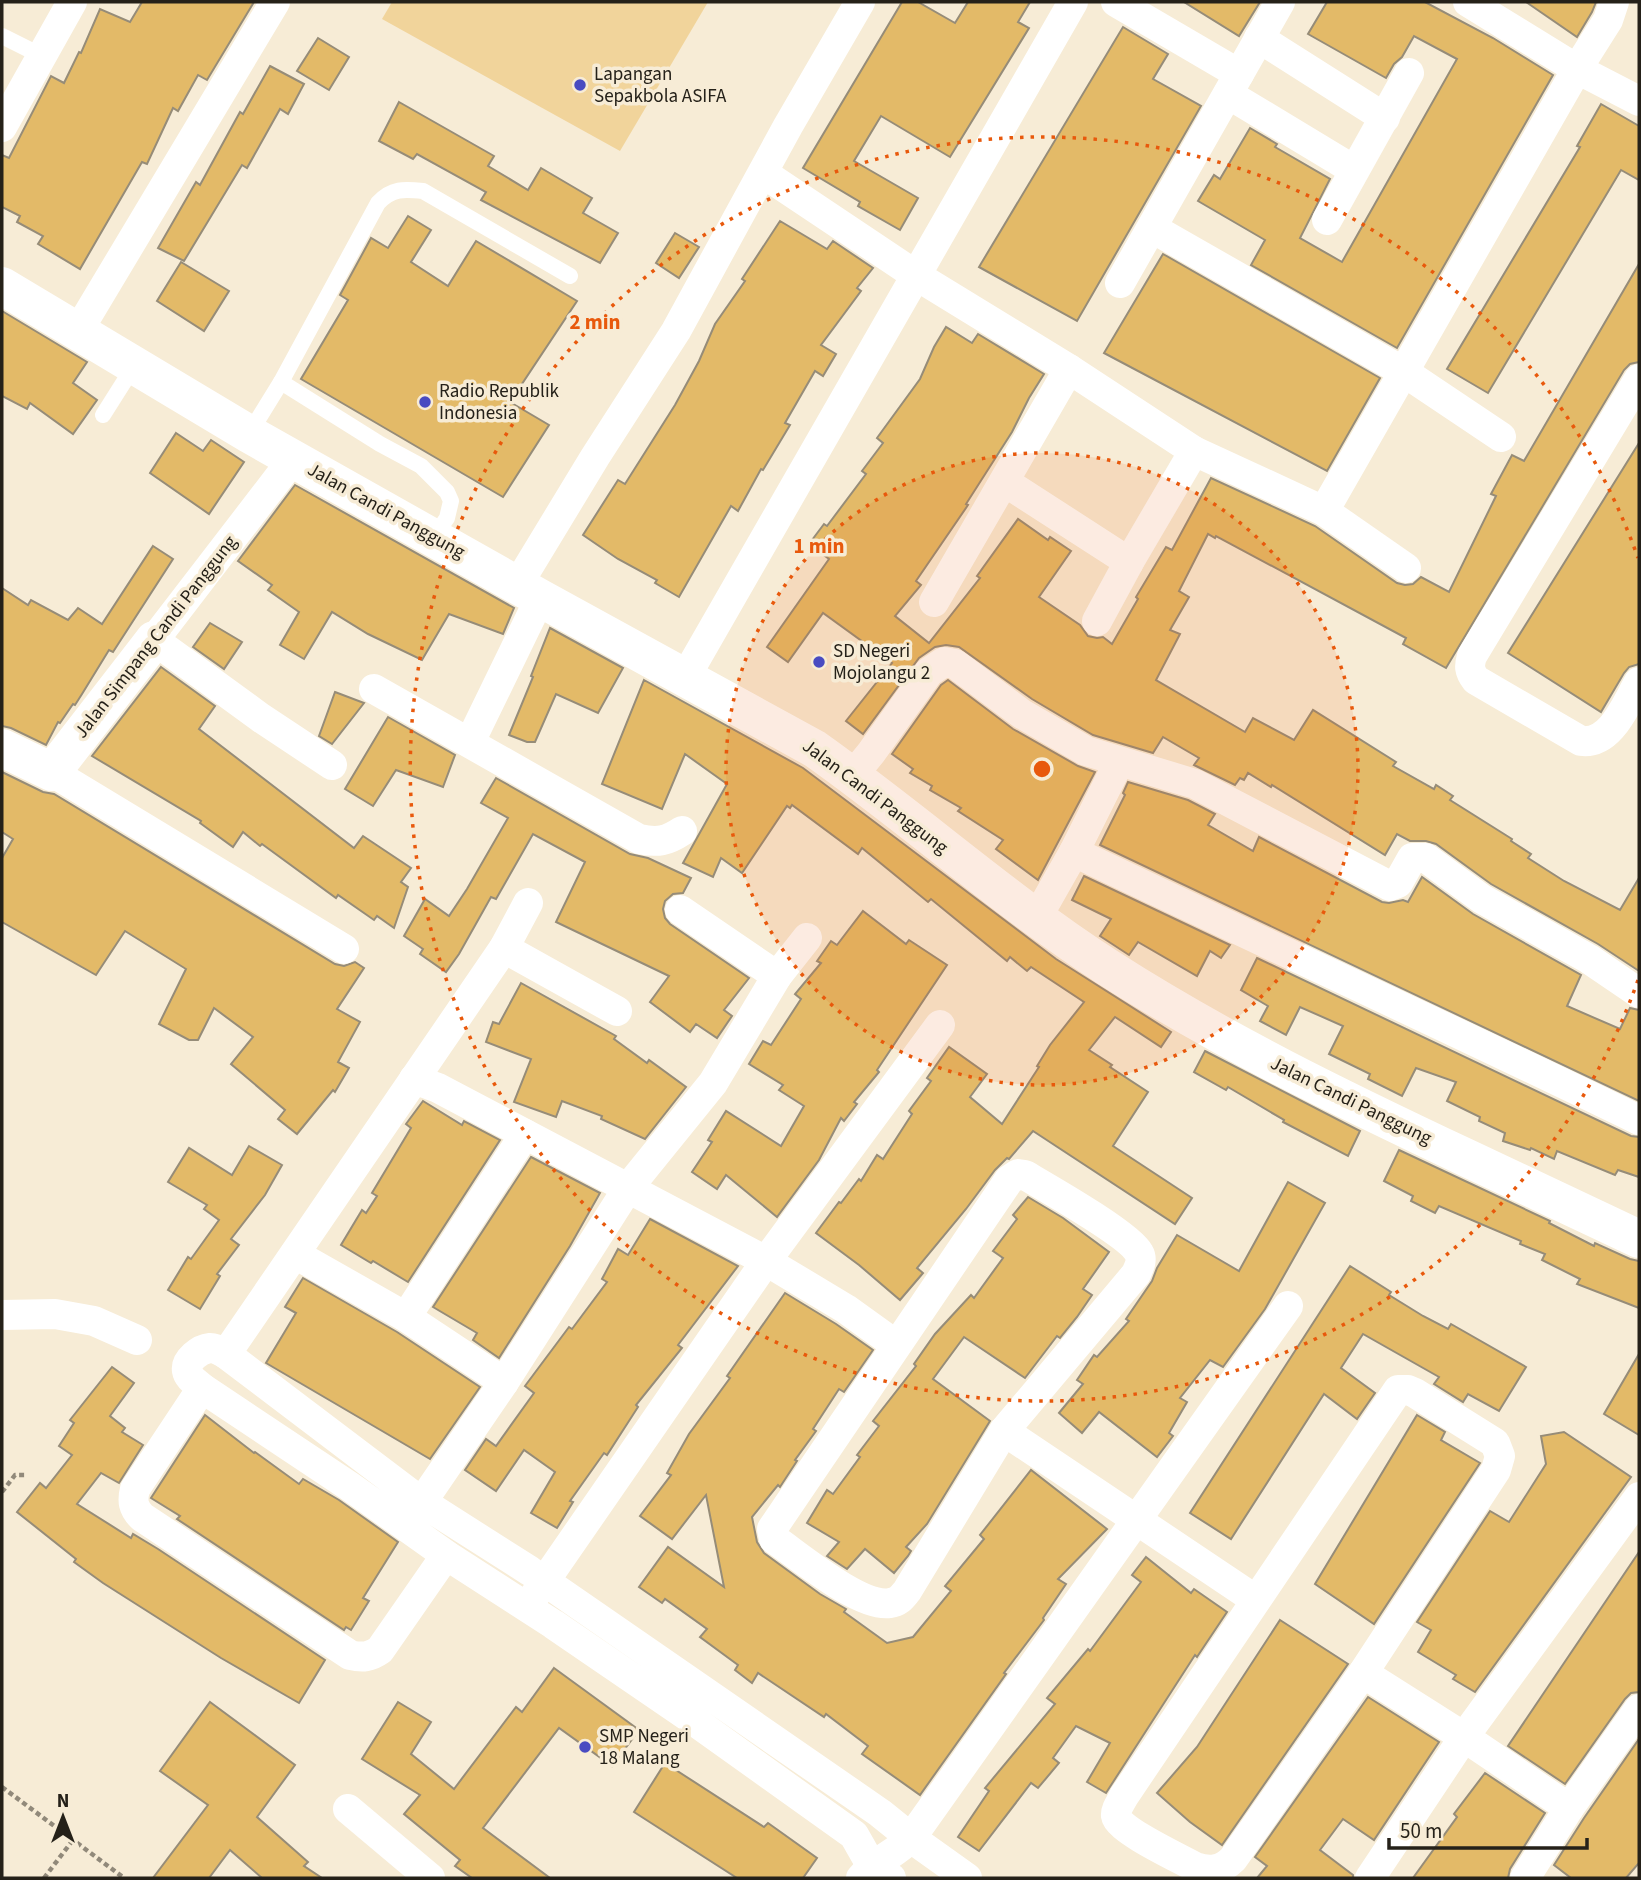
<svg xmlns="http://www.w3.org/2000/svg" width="1641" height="1880" font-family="'Source Sans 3',sans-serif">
<rect width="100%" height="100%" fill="#f7ecd6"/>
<polygon fill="#f1d49b" points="392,2 708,2 620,151 382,19"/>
<g fill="#e3ba68" stroke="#968c78" stroke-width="2">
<polygon points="142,2 254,2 207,80 198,75 178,111 173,108 147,164 142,162 80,269 38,244 43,236 17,222 20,216 2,207 2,155 9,158 51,76 64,83 79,52 81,53 100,9 130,22"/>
<polygon points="902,2 918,2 955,23 968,2 1030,2 1018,22 1029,28 950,157 881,116 854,161 918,198 900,230 858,206 860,202 803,168"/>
<polygon points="1184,2 1260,2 1239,36"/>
<polygon points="1327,2 1425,2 1493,38 1553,75 1397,348 1251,265 1265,240 1198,201 1214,175 1220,179 1250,128 1277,144 1275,147 1330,179 1300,238 1342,262 1457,59 1414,36 1402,57 1394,64 1386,78 1308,34"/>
<polygon points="1526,2 1596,2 1592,12 1577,37"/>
<polygon points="1123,27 1168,54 1153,79 1201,106 1077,321 979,267"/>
<polygon points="318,38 349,57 329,90 297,71"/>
<polygon points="270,66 304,84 288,114 280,109 247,168 242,165 184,261 158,248 196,182 200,185 240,112 243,114"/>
<polygon points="399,102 494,156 488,166 528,190 541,168 592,198 583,213 618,233 600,263 481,200 486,192 417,154 413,159 379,141"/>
<polygon points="1601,104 1639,126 1639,180 1621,170 1488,393 1447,369 1580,147 1577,146"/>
<polygon points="408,216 431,230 411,262 448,286 476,241 577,301 510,402 549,425 503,497 301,379 348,300 340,295 371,238 388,248"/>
<polygon points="780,221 827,249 833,241 873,268 857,288 861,291 821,345 836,354 823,376 815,371 785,423 790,425 763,470 761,469 738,511 731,506 679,597 655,583 657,580 618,559 583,535 618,480 625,484 675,405 699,361 715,324 745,281 742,279"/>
<polygon points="675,233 699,247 679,278 656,263"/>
<polygon points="1163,254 1380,378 1327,471 1104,353"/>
<polygon points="181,262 229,291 204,331 157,301"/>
<polygon points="1639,264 1639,362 1630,364 1624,370 1446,668 1403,644 1406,638 1216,536 1215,538 1208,534 1179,591 1189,597 1170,630 1180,634 1156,680 1245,732 1253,718 1294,740 1313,710 1396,762 1393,766 1434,789 1436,785 1453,796 1450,800 1512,839 1511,841 1531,854 1528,858 1564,881 1620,910 1639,878 1639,971 1598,944 1491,884 1436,844 1426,841 1410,841 1397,834 1385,855 1272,785 1271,787 1248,773 1244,780 1240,778 1235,785 1194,765 1199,758 1163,737 1153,753 1093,735 1032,699 959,647 946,645 935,647 919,658 863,734 846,721 892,663 823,613 788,662 767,647 829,559 809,544 824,524 827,526 866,474 862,471 883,443 877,438 920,379 934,347 946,327 972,343 978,334 1044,374 1029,398 1012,432 966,504 968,505 916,581 921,585 895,616 929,643 980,578 977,576 1018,519 1048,540 1050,537 1071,551 1039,597 1080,625 1088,636 1097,638 1103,637 1112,644 1138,599 1136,597 1166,547 1172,550 1211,478 1315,526 1397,583 1405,585 1413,584 1421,577 1449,592 1496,496 1491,494 1512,455 1524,461"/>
<polygon points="2,311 87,362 73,383 97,400 73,434 30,403 27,409 2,396"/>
<polygon points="176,433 203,451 211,440 244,462 209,514 150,473"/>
<polygon points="1639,443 1639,664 1629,667 1624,673 1601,712 1508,653"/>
<polygon points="295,485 514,608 503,634 449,614 422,660 368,634 332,612 304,659 280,645 299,612 268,590 272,585 238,561"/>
<polygon points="153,546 173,559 113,652 109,650 82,694 75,705 73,704 60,723 58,722 46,745 11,728 2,726 2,588 28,605 31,600 68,620 78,608 102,624"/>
<polygon points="210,623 242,642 224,669 193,647"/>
<polygon points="550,628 623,668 598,713 556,694 535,742 527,742 509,735 533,677 531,676"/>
<polygon points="161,667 215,706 199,729 354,848 363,836 411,868 401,882 408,887 394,928 377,916 374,920 338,895 336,898 262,844 260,846 243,832 233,847 200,823 201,821 92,756"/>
<polygon points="644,680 803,768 1056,959 1171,1032 1161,1047 1115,1017 1089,1050 1112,1065 1110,1067 1148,1092 1113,1146 1192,1198 1175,1224 1033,1131 1009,1159 1007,1158 995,1170 966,1209 917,1268 923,1273 900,1300 859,1265 816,1233 839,1202 841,1203 859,1179 861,1181 877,1155 883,1159 912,1114 909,1111 931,1081 927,1078 949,1047 987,1074 970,1097 1002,1124 1039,1067 1037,1066 1050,1045 1084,1002 1031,967 1027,971 1010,957 1007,961 931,899 928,902 862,848 858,854 792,805 790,808 787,806 742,873 721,858 713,877 683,863 727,784 685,754 662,809 602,784"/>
<polygon points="948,680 1013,729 1078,766 1095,772 1038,880 996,849 1003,840 958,811 961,808 930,790 932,786 910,773 913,769 892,754 941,685"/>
<polygon points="335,692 364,703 332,744 319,736"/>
<polygon points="388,717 455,755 443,787 396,770 373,806 345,789"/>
<polygon points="2,772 43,792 54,794 335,964 344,966 355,962 364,968 337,1009 360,1022 338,1062 349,1068 335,1092 333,1090 297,1134 278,1119 285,1110 231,1064 253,1037 214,1008 198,1040 189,1040 159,1024 186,969 125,931 96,975 2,922 2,858 13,839 2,832"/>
<polygon points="496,778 630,854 648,858 691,878 683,893 673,894 665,901 663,909 665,918 670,924 749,978 724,1010 732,1016 717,1038 696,1024 690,1032 650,1002 669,976 556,922 585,862 533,834 496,899 491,897 459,954 446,972 420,954 423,949 404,936 425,899 449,916 467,889 508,818 481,803"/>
<polygon points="1128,782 1188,800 1215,814 1208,825 1253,851 1259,837 1382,902 1389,903 1403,900 1408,902 1422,877 1473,914 1581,975 1567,1006 1620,1029 1630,1008 1639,1010 1639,1101 1100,845 1125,795 1123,793"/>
<polygon points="1084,876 1137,901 1230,945 1221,958 1210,951 1197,976 1138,942 1129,955 1100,936 1111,919 1072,900"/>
<polygon points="863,911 906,944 909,940 947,965 877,1070 879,1072 854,1102 857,1104 844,1121 841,1118 819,1160 777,1217 726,1175 717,1189 692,1172 712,1142 708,1140 726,1111 781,1146 804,1106 779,1090 783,1085 749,1064 763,1041 771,1045 801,999 795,994 821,963 817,961 831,941 837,945"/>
<polygon points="1257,958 1631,1136 1639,1137 1639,1177 1618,1170 1615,1175 1557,1151 1554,1159 1531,1148 1530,1150 1503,1141 1505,1133 1479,1121 1480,1117 1447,1101 1456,1082 1416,1068 1402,1096 1368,1079 1370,1074 1329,1054 1343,1026 1300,1007 1286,1035 1260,1021 1268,1006 1241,990"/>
<polygon points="521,983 616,1036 614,1039 647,1063 649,1060 686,1087 645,1139 601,1119 602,1116 562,1101 556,1117 514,1102 531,1059 486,1042 493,1022 499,1024"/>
<polygon points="1205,1051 1360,1131 1348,1156 1283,1122 1284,1120 1228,1087 1226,1090 1194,1072"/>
<polygon points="423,1101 462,1125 464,1121 500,1140 408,1282 373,1261 371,1263 341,1245 362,1210 366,1213 377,1196 372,1193 411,1128 406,1124"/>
<polygon points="249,1146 282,1165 265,1195 231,1239 239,1245 217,1274 220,1276 200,1309 168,1290 188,1257 191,1259 219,1220 204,1209 207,1205 168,1182 189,1148 232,1175"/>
<polygon points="1399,1150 1550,1221 1549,1223 1594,1246 1595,1243 1630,1259 1639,1261 1639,1308 1577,1284 1580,1279 1542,1260 1545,1254 1520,1244 1521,1241 1439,1206 1435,1213 1411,1201 1413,1196 1384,1181"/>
<polygon points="531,1157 600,1193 570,1246 499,1358 473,1340 477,1333 433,1307"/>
<polygon points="1288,1182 1325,1203 1265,1309 1223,1367 1210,1360 1180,1398 1187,1402 1169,1433 1173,1436 1157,1457 1099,1412 1082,1433 1059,1413 1083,1384 1077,1380 1094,1355 1097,1357 1129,1321 1126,1319 1152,1281 1157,1268 1177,1235 1239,1271"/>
<polygon points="1028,1197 1063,1218 1109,1252 1083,1289 1092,1295 1077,1317 1060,1338 1057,1336 1025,1378 964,1337 933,1379 990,1421 927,1524 906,1547 911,1551 908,1556 894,1573 865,1549 847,1569 827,1556 839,1542 807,1523 827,1490 833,1494 860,1457 857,1455 879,1426 873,1421 916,1366 914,1364 935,1334 971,1295 974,1298 1003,1258 993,1251 1017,1219 1013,1215"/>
<polygon points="650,1219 738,1266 678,1345 682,1348 636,1405 638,1407 607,1455 604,1453 570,1501 573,1502 557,1528 531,1513 555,1472 524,1450 496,1491 465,1470 486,1439 496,1446 534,1393 525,1386 569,1327 572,1329 607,1282 602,1279 618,1249 628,1255"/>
<polygon points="1350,1266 1391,1292 1389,1295 1423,1316 1448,1329 1451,1324 1526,1367 1499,1411 1468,1394 1463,1402 1434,1384 1439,1377 1363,1334 1341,1368 1375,1393 1357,1419 1324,1394 1231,1539 1190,1513"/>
<polygon points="303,1278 397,1332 480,1387 430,1459 266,1363 296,1313 285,1307"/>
<polygon points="785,1293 836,1324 873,1350 844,1392 839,1389 813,1429 816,1431 795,1460 797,1461 780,1487 778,1485 752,1517 757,1542 764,1553 820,1594 846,1609 844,1612 887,1643 913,1637 951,1591 945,1586 984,1539 980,1535 1031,1470 1107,1529 1058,1579 1066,1584 1043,1618 1044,1620 1004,1673 1006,1674 920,1795 862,1754 868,1746 826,1714 824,1717 758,1673 752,1683 735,1670 738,1665 700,1637 707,1629 665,1599 662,1603 639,1587 668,1547 724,1587 706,1495 672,1539 640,1516 671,1475 667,1473 689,1434 730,1378 727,1376"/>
<polygon points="1639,1354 1639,1435 1604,1414"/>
<polygon points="112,1367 134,1383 110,1416 125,1428 122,1432 143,1445 119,1483 101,1473 77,1504 131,1538 133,1534 158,1549 325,1660 299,1703 221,1658 103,1583 74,1562 76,1559 17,1512 40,1483 46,1488 72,1455 59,1446 74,1423 70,1420"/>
<polygon points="205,1415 254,1453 255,1452 299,1484 303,1479 339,1500 398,1542 363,1598 369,1601 351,1630 346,1627 344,1630 177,1519 180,1516 151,1498"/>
<polygon points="1417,1415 1445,1432 1441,1440 1480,1463 1374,1624 1315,1584"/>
<polygon points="1564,1432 1631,1477 1475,1692 1453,1679 1456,1675 1418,1652 1431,1630 1417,1622 1490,1511 1509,1522 1546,1464 1541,1436"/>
<polygon points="1639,1552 1639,1692 1631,1693 1625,1699 1565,1784 1508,1746"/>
<polygon points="1146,1557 1191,1593 1194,1589 1227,1612 1197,1657 1195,1655 1106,1793 1087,1782 1110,1743 1076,1726 1053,1758 1059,1763 1038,1788 1031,1783 979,1851 958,1837 989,1791 985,1788 1055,1704 1047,1698 1088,1649 1090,1651 1141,1582 1132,1575"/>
<polygon points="1280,1620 1348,1664 1222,1845 1190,1822 1157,1793 1197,1747"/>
<polygon points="554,1668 639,1730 612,1766 559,1728 483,1828 550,1878 472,1878 455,1866 460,1860 404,1814 420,1795 362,1759 398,1702 431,1722 411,1754 454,1789 516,1707 522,1712"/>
<polygon points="1368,1697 1439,1742 1374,1840 1343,1819 1320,1850 1353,1875 1353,1878 1257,1878 1267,1866 1255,1857"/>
<polygon points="210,1702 295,1765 257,1817 308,1862 304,1866 322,1878 262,1878 230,1850 209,1878 153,1878 208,1805 160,1771"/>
<polygon points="1639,1739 1639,1863 1626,1878 1571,1878 1554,1865 1584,1818"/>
<polygon points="665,1763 764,1827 768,1823 817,1858 803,1878 737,1878 634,1812"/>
<polygon points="1485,1773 1545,1813 1510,1869 1508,1878 1413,1878 1457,1817 1454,1814"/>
</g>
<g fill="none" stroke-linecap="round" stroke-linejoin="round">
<g stroke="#91897a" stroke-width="4.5" stroke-dasharray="5 3.5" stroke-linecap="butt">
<polyline points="2,1492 15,1475 27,1475"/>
<polyline points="2,1787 124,1878"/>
<polyline points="44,1878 73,1840"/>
</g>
<g stroke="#fff" stroke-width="16">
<polyline points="2,36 42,56"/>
<polyline points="281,382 380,444 421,466 447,492 451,501 447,518 434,537"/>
<polyline points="103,415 134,366"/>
<path d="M 249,434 L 281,382 L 378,203 C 392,188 404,189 423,191 L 570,276"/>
</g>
<g stroke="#fff" stroke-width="30">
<polyline points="1116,2 1239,74"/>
<polyline points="1468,2 1577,69 1639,101"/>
<polyline points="1259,38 1385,118"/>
<polyline points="1228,94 1354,170"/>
<polyline points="2,127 72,2"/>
<polyline points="763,173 917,276 1069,369 1194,451 1324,511 1577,69 1608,20 1614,2"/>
<polyline points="1327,220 1409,73"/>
<polyline points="1152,228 1404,372 1501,437"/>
<polyline points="1120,283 1280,2"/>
<polyline points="78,331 275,2"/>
<path d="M 1639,379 L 1472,656 C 1469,666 1469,671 1476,680 L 1581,741 C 1611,745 1626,704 1639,682"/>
<polyline points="293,459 154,640 261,718 332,765"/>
<polyline points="1005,482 1129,562"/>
<polyline points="1324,511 1406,568"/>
<polyline points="518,584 595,457 676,331 788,126 860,2"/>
<polyline points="934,602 1069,369"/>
<polyline points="1097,621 1129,562 1194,451"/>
<polyline points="686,676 1073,2"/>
<path d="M 374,689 L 639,839 C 658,843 667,841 682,831"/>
<polyline points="470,742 540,598"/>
<polyline points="52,772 344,949"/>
<polyline points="853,775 871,753 929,672 944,662 955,664 1022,714 1086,751 1195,784 1390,886 1398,883 1412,858 1426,858 1482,899 1589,959 1639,993"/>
<path d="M 1074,852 C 1262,942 1452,1029 1639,1120"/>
<polyline points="680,910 777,976"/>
<polyline points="1036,919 1074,852 1119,762"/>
<polyline points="504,948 617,1011"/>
<polyline points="414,1079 438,1088 766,1261 846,1309 896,1345"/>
<path d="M 1018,1174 L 1025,1175 C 1047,1188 1130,1235 1139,1253 C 1143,1260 1139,1267 1136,1274 L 1004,1431 L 907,1591 C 902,1597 899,1602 890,1603 C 860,1608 799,1556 774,1539 L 772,1529 L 1009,1180 Z"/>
<polyline points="295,1254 406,1317 504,1382"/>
<polyline points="2,1315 55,1314 94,1321 137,1340"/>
<polyline points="406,1317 525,1134"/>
<polyline points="226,1354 504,948 528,903"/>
<path d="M 202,1388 L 135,1489 C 132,1501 133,1508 142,1517 L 350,1655 C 363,1658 370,1657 380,1650 L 446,1555"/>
<path d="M 1398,1390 L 1408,1390 L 1415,1393 L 1495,1443 L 1500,1456 L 1496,1470 L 1363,1673 L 1233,1859 C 1221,1871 1210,1872 1195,1867 C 1181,1859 1118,1830 1116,1816 C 1115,1810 1121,1802 1124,1796 Z"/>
<polyline points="1004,1431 1256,1600"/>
<polyline points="411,1518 504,1382 628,1188 713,1083 777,976 807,938"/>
<polyline points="533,1598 766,1261 940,1025"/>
<polyline points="1363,1673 1464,1737 1569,1808"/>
<polyline points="348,1809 430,1878"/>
<path d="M 861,1878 C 875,1861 895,1854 911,1838 L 1288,1306"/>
<path d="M 891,1878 L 871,1865 L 854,1835 L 686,1715 L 553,1624 L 446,1555 L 349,1486 L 202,1388 C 197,1383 188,1378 187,1371 C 185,1360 200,1349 210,1348 C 216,1348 221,1351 226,1354 L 420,1501 L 530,1571 L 880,1813 L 911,1838 L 967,1878"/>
<polyline points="1370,1878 1464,1737 1639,1497"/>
<polyline points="1525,1878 1569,1808 1639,1709"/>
</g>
<g stroke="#fff" stroke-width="38">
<path d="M 2,286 L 249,434 L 540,598 L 815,749 C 914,819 1005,901 1107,967 C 1222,1041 1344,1100 1467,1158 C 1524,1185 1582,1212 1639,1239"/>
<polyline points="2,748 52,772 154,640"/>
</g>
</g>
<circle cx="1042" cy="769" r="316" fill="#e8590c" fill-opacity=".12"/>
<g fill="none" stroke="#e8590c" stroke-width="3.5" stroke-dasharray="3.5 7">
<circle cx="1042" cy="769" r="316"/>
<path d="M1638 980A632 632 0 1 1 1638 558"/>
</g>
<g fill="#494bc1" stroke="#f7ecd6" stroke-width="2.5">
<circle cx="580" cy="85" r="7"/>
<circle cx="425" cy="402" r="7"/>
<circle cx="819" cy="662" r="7"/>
<circle cx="585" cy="1747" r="7"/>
</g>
<g text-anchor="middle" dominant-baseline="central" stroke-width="7" stroke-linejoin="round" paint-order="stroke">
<g font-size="19" fill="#252119" stroke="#f7ecd6" text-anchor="start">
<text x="594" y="74">Lapangan<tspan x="594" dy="22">Sepakbola ASIFA</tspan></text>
<text x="439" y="391">Radio Republik<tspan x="439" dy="22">Indonesia</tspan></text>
<text x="833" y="651">SD Negeri<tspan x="833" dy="22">Mojolangu 2</tspan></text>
<text x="599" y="1736">SMP Negeri<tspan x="599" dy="22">18 Malang</tspan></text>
</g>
<g font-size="19" fill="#252119" stroke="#f7ecd6">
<text transform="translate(386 511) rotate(29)">Jalan Candi Panggung</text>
<text transform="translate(156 637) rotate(-52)">Jalan Simpang Candi Panggung</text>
<text transform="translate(875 797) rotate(37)">Jalan Candi Panggung</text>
<text transform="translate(1351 1101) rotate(26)">Jalan Candi Panggung</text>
</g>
</g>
<circle cx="1042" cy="769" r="10" fill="#e8590c" stroke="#f7ecd6" stroke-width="3.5"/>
<g font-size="21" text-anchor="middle" font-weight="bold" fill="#e8590c" stroke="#f7ecd6" stroke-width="7" stroke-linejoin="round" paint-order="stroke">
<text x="595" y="329">2 min</text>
<text x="819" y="553">1 min</text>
</g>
<rect width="1641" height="1880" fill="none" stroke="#252119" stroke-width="7"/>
<g transform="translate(63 1817)" stroke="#f7ecd6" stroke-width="5" paint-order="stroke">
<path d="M0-5L12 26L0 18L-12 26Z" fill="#252119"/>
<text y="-10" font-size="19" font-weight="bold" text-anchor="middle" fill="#252119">N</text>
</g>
<path d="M1389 1838v10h198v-10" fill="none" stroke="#252119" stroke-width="3.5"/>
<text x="1400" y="1838" font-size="21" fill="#252119" stroke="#f7ecd6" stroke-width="5" paint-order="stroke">50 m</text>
</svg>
